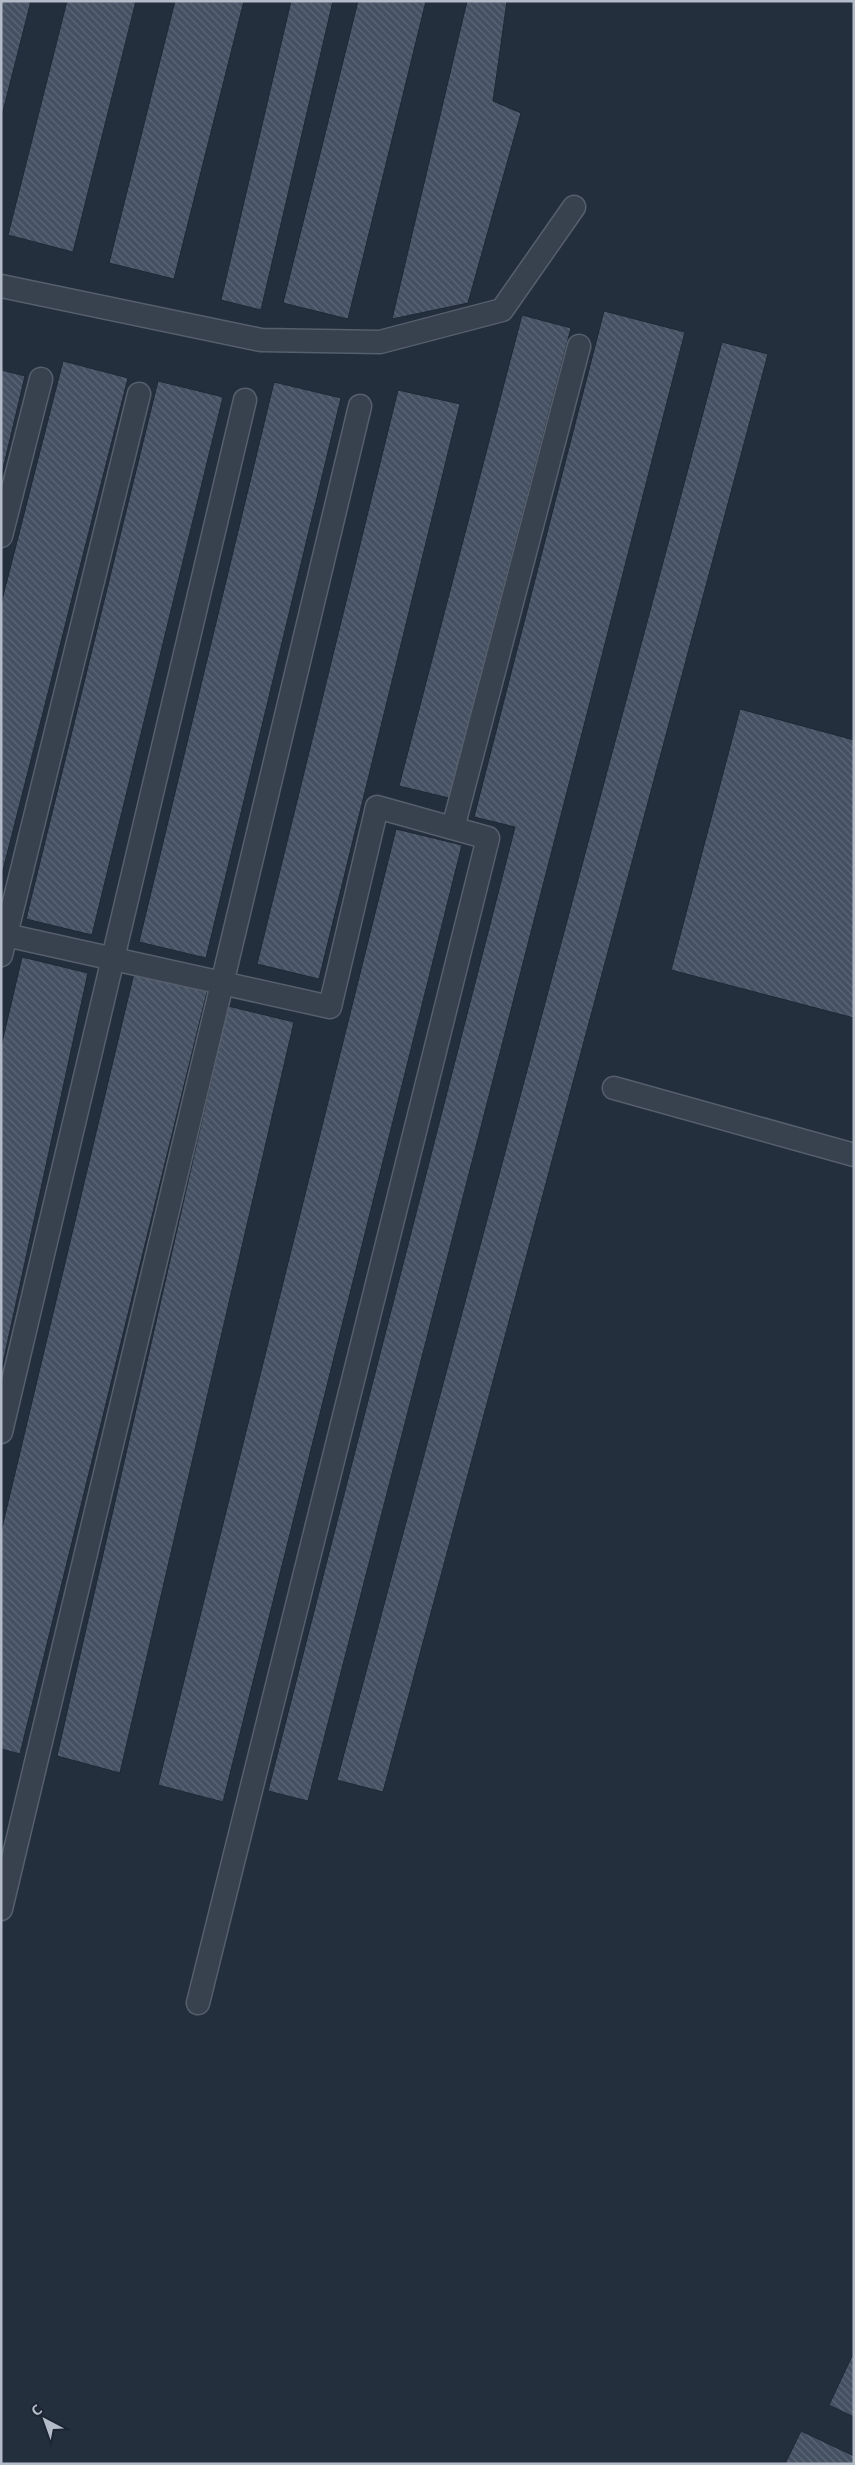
<svg xmlns="http://www.w3.org/2000/svg" width="855" height="2465" font-family="'Open Sans',sans-serif">
<defs>
<pattern id="building-back-hatch" width="6" height="6" patternUnits="userSpaceOnUse" patternTransform="scale(1.25)"><rect width="6" height="6" fill="#455162"/><path d="M-1 5l2 2M0 0l6 6M5-1l2 2" fill="none" stroke="#5d6877"/></pattern>
</defs>
<rect width="100%" height="100%" fill="#242f3e"/>
<g fill="url(#building-back-hatch)" stroke="#1f2835">
<polygon points="1,1 31,1 1,119"/>
<polygon points="67,1 136,1 73,252 8,235"/>
<polygon points="175,1 244,1 174,279 109,263"/>
<polygon points="291,1 333,1 261,310 221,300"/>
<polygon points="358,1 426,1 348,319 283,303"/>
<polygon points="467,1 507,1 493,101 521,113 468,303 392,319"/>
<polygon points="604,311 685,332 308,1801 268,1791 515,827 474,817"/>
<polygon points="522,315 571,328 449,798 399,786"/>
<polygon points="722,342 768,354 383,1792 337,1780"/>
<polygon points="63,361 128,378 1,878 1,604"/>
<polygon points="1,370 25,376 1,477"/>
<polygon points="158,381 223,397 92,935 26,919"/>
<polygon points="274,382 341,398 206,958 139,942"/>
<polygon points="398,390 460,404 319,979 257,964"/>
<polygon points="740,709 854,740 854,1018 671,970"/>
<polygon points="396,829 462,845 223,1802 158,1785"/>
<polygon points="22,957 88,973 1,1372 1,1047"/>
<polygon points="134,973 207,992 20,1754 1,1749 1,1532"/>
<polygon points="228,1006 294,1022 120,1773 57,1756"/>
<polygon points="854,2352 854,2417 829,2405"/>
<polygon points="801,2431 854,2456 854,2464 785,2464"/>
</g>
<g fill="none" stroke-linecap="round" stroke-linejoin="round">
<g stroke="#565f6c" stroke-width="25">
<g id="lane">
<polyline points="1,286 261,340 380,342 502,310 574,207"/>
<polyline points="1,536 41,379"/>
<polyline points="453,828 579,346"/>
<polyline points="1,934 330,1007 377,807 488,838 198,2003"/>
<polyline points="1,955 139,394"/>
<polyline points="614,1088 854,1155"/>
<polyline points="1,1432 245,400"/>
<polyline points="1,1909 360,406"/>
</g>
</g>
<use href="#lane" stroke="#38414e" stroke-width="22"/>
</g>
<rect width="855" height="2465" fill="none" stroke="#b4bcc9" stroke-width="5"/>
<g transform="translate(45 2420) rotate(319)" stroke="#1d2633" stroke-width="4" paint-order="stroke">
<path d="M0-4L9 19L0 12L-9 19Z" fill="#b4bcc9"/>
<text y="-8" font-size="14" font-weight="bold" text-anchor="middle" fill="#b4bcc9">С</text>
</g>
</svg>
